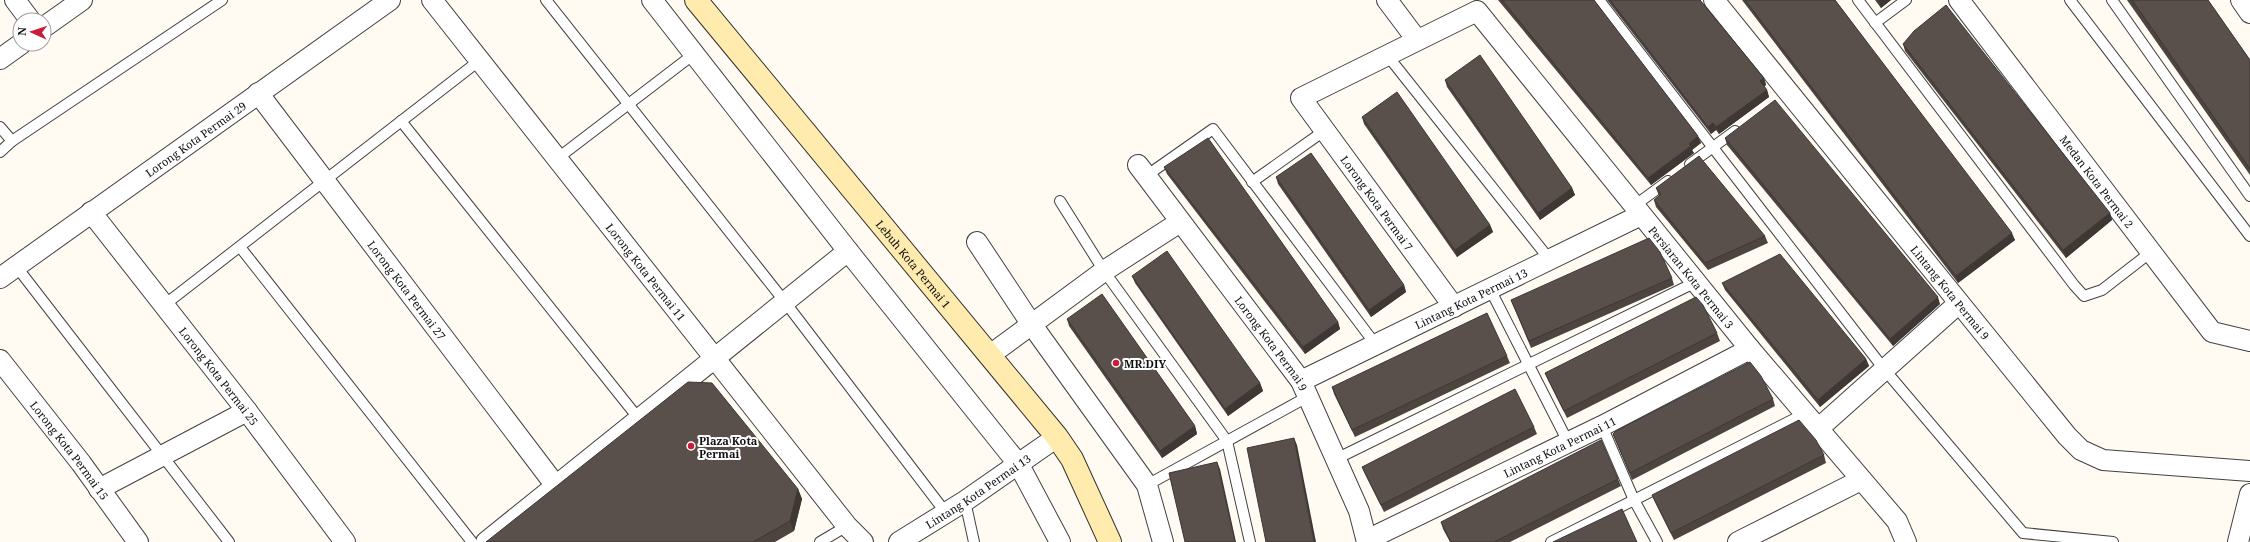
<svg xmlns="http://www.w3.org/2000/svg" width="2250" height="542" font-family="'Noto Serif',serif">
<rect width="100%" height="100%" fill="#fffbf2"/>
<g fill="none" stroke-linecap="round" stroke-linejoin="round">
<g stroke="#424242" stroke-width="12">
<g id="lane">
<polyline points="546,0 785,302 946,513"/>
<polyline points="1599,0 1884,369 2023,533 2113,542"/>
<polyline points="1858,0 2074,285 2084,296 2102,290 2151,252"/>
<polyline points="2070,0 2250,236"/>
<polyline points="2112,0 2250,196"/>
<polyline points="1875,23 1906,0"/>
<polyline points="1387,55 1550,260"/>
<polyline points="401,121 639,419"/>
<polyline points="0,127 12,141"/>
<polyline points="0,152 12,141 222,0"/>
<polyline points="558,158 694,54"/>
<polyline points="1690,164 1735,131"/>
<polyline points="1146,176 1213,129 1376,345"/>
<polyline points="1252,182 1324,131"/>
<polyline points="1060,201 1104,271 1227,441 1250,542"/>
<polyline points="1634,206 1668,181"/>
<polyline points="240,247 472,542"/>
<polyline points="16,266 229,542"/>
<polyline points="1490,289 1568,442"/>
<polyline points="163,306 480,60"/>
<polyline points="1602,426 1634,500 1657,542"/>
<polyline points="1336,459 1696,282"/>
<polyline points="1147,485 1309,396"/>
<polyline points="965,501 974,542"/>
<polyline points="820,542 847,526"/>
<polyline points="1551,542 1806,413"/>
</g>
</g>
<g stroke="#424242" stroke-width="22">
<g id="street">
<polyline points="15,0 30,20"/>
<path id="s1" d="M 432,0 L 847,526 L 863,542"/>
<polyline points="652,0 848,251 1019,465 1060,542"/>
<polyline points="1387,0 1417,40"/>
<path id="s2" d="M 1714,0 L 2067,436 L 2081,450 L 2103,460 L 2250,471"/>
<path id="s3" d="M 1959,0 L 2212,332 L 2250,341"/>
<polyline points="2241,0 2250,13"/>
<polyline points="44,27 82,0"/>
<polyline points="0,59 21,44"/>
<path id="s4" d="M 258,93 L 556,486"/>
<path id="s5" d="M 1138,165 L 1301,381 L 1359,511 L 1367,542"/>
<path id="s6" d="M 91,212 L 247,411 L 345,542"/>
<polyline points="977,242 1032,325 1147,485 1163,542"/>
<path id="s7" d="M 0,278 L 390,0"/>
<path id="s8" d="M 1454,307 L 1301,98 L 1477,11 L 1750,349 L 1897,521 L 1906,542"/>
<polyline points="990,355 1104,271 1180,222"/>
<path id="s9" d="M 0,360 L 81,463 L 138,542"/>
<path id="s10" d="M 1301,381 L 1641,215"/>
<polyline points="1819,428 1959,303"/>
<polyline points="99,489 247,411"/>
<path id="s11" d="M 1367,540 L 1602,426 L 1750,349"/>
<polyline points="486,542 848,251"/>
<path id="s12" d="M 899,542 L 965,501 L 1057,437"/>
<polyline points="1738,542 1861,480"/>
<polyline points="2238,542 2250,494"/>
</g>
</g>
<g stroke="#313131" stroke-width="24">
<g id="secondary">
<path id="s13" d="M 696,0 L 1057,437 L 1072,459 L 1110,542"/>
</g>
</g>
<use href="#lane" stroke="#fff" stroke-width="10"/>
<use href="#street" stroke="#fff" stroke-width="20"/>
<use href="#secondary" stroke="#ffebad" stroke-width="22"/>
</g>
<g fill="#4d4440">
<polygon points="1498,0 1594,0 1701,143 1692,150 1694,153 1651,185"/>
<polygon points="1607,0 1700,0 1764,78 1766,85 1764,86 1767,90 1769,97 1719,134 1716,130 1711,134"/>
<polygon points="1742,0 1835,0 2015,240 1958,283"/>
<polygon points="1875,0 1891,0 1881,8"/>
<polygon points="2127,0 2208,0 2250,60 2250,175"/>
<polygon points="1903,44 2110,213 2112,220 2066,258 1905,51"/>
<polygon points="1445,80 1572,188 1575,195 1540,220 1447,87"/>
<polygon points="1362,117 1490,225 1493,232 1457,257 1364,124"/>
<polygon points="1725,138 1940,304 1893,346 1727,145"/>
<polygon points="1164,167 1338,322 1340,329 1305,354 1167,174"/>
<polygon points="1276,177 1404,285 1406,292 1371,317 1278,184"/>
<polygon points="1656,188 1765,236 1768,243 1708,270 1656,207 1654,200 1659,196"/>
<polygon points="1132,276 1260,383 1263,391 1228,416 1135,283"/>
<polygon points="1672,278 1674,285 1531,348 1511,300"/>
<polygon points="1722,283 1866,359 1869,366 1820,407 1725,290"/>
<polygon points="1067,319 1195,426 1197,434 1162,458 1069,326"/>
<polygon points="1717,333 1720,341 1567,418 1548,380 1545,373"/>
<polygon points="1507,356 1510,363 1355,437 1334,394 1332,387"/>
<polygon points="1773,399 1775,406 1632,480 1613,434"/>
<polygon points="1534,427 1537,434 1384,512 1365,474 1362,467"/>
<polygon points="1824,455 1826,463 1674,540 1655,502 1652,495"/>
<polygon points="1618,479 1621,486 1510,542 1450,542 1443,529 1441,522"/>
<polygon points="798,489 802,499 794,531 775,542 486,542"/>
</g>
<g fill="#3e3734">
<polygon points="1880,0 1891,0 1881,8 1878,1"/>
<polygon points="1764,78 1766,85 1762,88 1760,81"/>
<polygon points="1767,90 1769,97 1719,134 1716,127"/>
<polygon points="1713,123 1716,130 1711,134 1708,127"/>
<polygon points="1698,136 1701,143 1692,150 1694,153 1651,185 1648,178"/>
<polygon points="1572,188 1575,195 1540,220 1538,213"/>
<polygon points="2110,213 2112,220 2066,258 2063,250"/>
<polygon points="1490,225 1493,232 1457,257 1455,250"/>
<polygon points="2012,233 2015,240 1958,283 1956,276"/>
<polygon points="1404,285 1406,292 1371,317 1369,310"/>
<polygon points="1938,297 1940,304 1893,346 1890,339"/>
<polygon points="1338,322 1340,329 1305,354 1303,347"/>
<polygon points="1866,359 1869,366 1820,407 1818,400"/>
<polygon points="1260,383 1263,391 1228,416 1225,409"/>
<polygon points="1195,426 1197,434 1162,458 1160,451"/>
<polygon points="1294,438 1297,445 1316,542 1314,542"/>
<polygon points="1217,462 1220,469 1236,542 1235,542"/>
<polygon points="798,489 802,499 794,531 790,521"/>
</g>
<g fill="#594f4b" stroke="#3e3734">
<polygon points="1502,0 1594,0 1698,136 1689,144 1691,146 1648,178"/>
<polygon points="1610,0 1700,0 1764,78 1760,81 1767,90 1716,127 1713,123 1708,127"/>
<polygon points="1745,0 1835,0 2012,233 1956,276"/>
<polygon points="2132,0 2208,0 2250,60 2250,169"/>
<polygon points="1946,5 2110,213 2063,250 1903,44 1914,31"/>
<polygon points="1480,55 1572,188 1538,213 1445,80"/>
<polygon points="1397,92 1490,225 1455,250 1362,117"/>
<polygon points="1775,100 1938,297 1890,339 1725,138"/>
<polygon points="1208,138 1338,322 1303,347 1164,167"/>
<polygon points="1311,153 1404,285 1369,310 1276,177"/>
<polygon points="1699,156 1765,236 1705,263 1654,200 1661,194 1656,188"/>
<polygon points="1649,238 1660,252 1672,278 1529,341 1511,300"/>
<polygon points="1167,251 1260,383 1225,409 1132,276"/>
<polygon points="1780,254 1866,359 1818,400 1722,283"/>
<polygon points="1102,294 1195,426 1160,451 1067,319"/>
<polygon points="1696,297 1703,305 1717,333 1564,411 1545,373"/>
<polygon points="1487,313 1507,356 1352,430 1332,387"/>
<polygon points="1750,362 1761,376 1773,399 1630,473 1613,434 1616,431"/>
<polygon points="688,382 712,383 798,489 790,521 753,542 486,542"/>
<polygon points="1515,389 1534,427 1381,505 1362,467"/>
<polygon points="1799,420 1816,440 1824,455 1671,533 1652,495"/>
<polygon points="1294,438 1314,542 1266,542 1247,448"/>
<polygon points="1601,440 1618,479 1494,542 1451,542 1441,522"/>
<polygon points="1217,462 1235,542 1185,542 1169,473"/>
<polygon points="1622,509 1637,542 1553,542"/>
</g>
<g fill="#cb1c3a" stroke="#fff" stroke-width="1.5">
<circle cx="1116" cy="363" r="4"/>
<circle cx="691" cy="446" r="4"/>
</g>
<g text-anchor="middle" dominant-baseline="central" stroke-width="4" stroke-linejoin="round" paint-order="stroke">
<g font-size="11" fill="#0f0f0f" stroke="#fff">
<text stroke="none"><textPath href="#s7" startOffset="240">Lorong Kota Permai 29</textPath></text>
<text stroke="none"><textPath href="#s3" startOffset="228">Medan Kota Permai 2</textPath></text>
<text transform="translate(1377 203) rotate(54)">Lorong Kota Permai 7</text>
<text stroke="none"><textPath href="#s13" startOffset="342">Lebuh Kota Permai 1</textPath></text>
<text stroke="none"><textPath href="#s1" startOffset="346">Lorong Kota Permai 11</textPath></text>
<text stroke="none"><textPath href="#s8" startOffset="797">Persiaran Kota Permai 3</textPath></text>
<text stroke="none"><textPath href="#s4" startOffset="247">Lorong Kota Permai 27</textPath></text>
<text stroke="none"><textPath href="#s2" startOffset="376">Lintang Kota Permai 9</textPath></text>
<text stroke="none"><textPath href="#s10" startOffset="189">Lintang Kota Permai 13</textPath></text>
<text stroke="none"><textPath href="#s5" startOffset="223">Lorong Kota Permai 9</textPath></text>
<text stroke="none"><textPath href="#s6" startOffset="208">Lorong Kota Permai 25</textPath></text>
<text stroke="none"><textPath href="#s11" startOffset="214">Lintang Kota Permai 11</textPath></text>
<text stroke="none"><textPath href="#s9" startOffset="114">Lorong Kota Permai 15</textPath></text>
<text stroke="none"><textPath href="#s12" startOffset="94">Lintang Kota Permai 13</textPath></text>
</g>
<g font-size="11" font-weight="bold" fill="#0f0f0f" stroke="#fff" text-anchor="start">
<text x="1124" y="363">MR.DIY</text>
<text x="699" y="440">Plaza Kota<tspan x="699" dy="13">Permai</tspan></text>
</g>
</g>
<g transform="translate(32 32) rotate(273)"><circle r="19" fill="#ffffff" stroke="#9f9f9f"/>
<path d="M0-3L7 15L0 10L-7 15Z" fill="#cb1c3a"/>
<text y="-6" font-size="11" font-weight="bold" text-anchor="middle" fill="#0f0f0f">N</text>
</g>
</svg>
